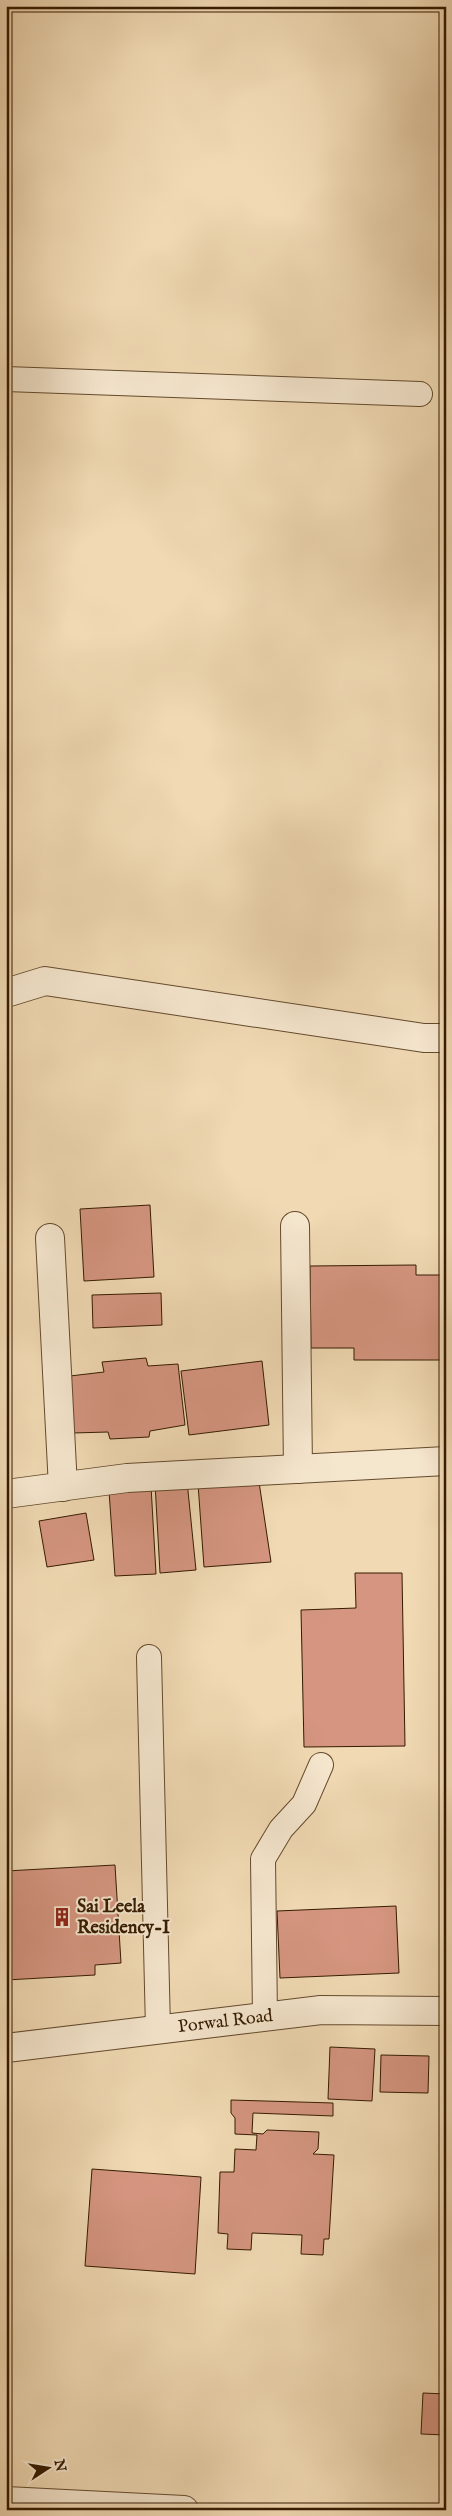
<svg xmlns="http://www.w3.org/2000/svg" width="452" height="2516" font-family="'IM FELL English',serif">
<rect width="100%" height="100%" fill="#f0d9b3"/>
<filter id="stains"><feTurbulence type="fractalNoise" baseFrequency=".004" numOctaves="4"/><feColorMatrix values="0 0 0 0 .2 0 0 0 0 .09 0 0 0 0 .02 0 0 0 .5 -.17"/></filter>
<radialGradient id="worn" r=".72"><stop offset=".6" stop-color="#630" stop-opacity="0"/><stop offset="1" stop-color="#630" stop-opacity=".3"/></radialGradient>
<g fill="#d59580" stroke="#351b00">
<polygon points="150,1205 154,1277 84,1281 80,1209"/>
<polygon points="416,1265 416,1275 442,1275 442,1360 354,1360 354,1348 311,1348 310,1266"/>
<polygon points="161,1293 162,1325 93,1328 92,1295"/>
<polygon points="146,1358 148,1366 178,1364 185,1425 150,1431 149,1437 110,1439 108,1432 73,1433 70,1376 104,1372 102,1362"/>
<polygon points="262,1361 269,1425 189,1435 181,1371"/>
<polygon points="187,1481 196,1570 160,1573 155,1483"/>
<polygon points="259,1482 271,1562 204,1567 198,1484"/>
<polygon points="151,1486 156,1574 115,1576 109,1491"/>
<polygon points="86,1513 94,1560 47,1567 39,1521"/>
<polygon points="355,1573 402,1573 405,1746 304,1747 301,1610 356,1608"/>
<polygon points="115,1865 121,1963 95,1965 95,1975 6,1980 6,1871"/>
<polygon points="396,1906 399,1973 280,1978 277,1911"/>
<polygon points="330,2047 375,2049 372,2101 328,2099"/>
<polygon points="381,2055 429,2056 428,2093 380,2092"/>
<polygon points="231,2100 333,2103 333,2116 253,2113 252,2133 263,2134 267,2130 319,2132 318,2149 313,2154 334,2155 329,2239 324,2239 323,2255 301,2254 302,2235 252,2233 251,2250 227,2249 228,2234 218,2233 220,2172 234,2172 235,2149 256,2150 257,2135 235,2134 235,2118 231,2113"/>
<polygon points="92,2169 201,2177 195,2274 85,2266"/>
<polygon points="423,2393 446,2394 446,2435 421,2434"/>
</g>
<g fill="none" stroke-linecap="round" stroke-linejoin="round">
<g stroke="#644a2d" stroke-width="26">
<g id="service">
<polyline points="6,379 420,394"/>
<polyline points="149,1657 158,2029"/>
<polyline points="265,2017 263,1859 281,1829 304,1804 321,1765"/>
</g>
</g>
<g stroke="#644a2d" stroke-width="30">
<g id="minor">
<polyline points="295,1226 298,1469"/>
<polyline points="50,1238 63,1487"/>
<polyline points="6,1494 127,1478 446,1461"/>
<polyline points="6,2501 184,2510"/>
</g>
</g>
<g stroke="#644a2d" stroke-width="30">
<g id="tertiary">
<polyline points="6,993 45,981 424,1038 446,1038"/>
<path id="s1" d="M 6,2048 L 321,2010 L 446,2011"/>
</g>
</g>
<use href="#service" stroke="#f5e6ce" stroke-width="24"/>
<use href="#minor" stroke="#f5e6ce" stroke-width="28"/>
<use href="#tertiary" stroke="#f5e6ce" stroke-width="28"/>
</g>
<defs>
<g id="building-bare" transform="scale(1.5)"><path d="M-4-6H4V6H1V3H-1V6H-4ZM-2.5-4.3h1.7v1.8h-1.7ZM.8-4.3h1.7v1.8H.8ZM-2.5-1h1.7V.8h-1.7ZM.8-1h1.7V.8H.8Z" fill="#8f2418" stroke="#f5e6ce" stroke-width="2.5" paint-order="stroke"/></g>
</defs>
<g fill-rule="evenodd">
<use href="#building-bare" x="62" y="1917"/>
</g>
<g text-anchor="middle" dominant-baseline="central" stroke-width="4" stroke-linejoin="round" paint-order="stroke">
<g font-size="18" font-weight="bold" fill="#351b00" stroke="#f5e6ce" text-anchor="start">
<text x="77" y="1907">Sai Leela<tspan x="77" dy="21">Residency-I</tspan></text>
</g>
<g font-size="18" fill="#351b00" stroke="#f5e6ce">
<text stroke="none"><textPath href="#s1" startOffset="221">Porwal Road</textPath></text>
</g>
</g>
<rect width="452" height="2516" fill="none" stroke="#f0d9b3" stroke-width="25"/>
<rect x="8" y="8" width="437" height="2501" fill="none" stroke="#351b00" stroke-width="2.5"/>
<rect x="12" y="12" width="427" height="2491" fill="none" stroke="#351b00"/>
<g transform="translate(48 2468) rotate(78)" stroke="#f5e6ce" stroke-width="4" paint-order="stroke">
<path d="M0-4L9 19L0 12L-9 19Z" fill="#351b00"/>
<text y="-8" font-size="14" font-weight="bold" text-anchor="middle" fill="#351b00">N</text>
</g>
<rect width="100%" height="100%" filter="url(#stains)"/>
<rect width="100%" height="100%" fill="url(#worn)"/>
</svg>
